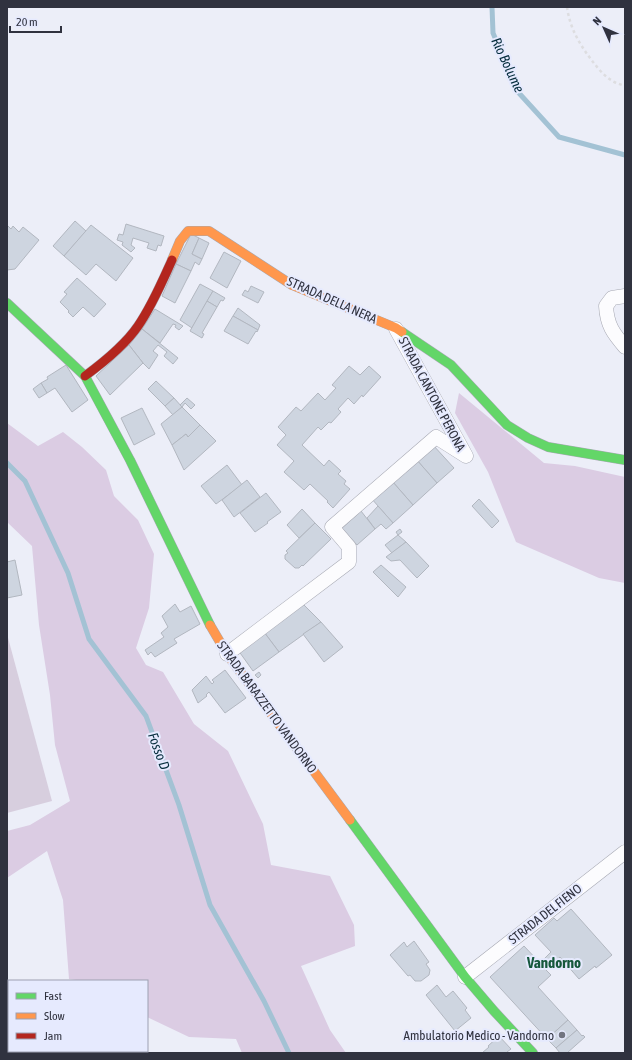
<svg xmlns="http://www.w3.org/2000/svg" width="632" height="1060" font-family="'Asap Condensed',sans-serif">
<rect width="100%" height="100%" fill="#eceef8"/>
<polygon fill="#d7cede" points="7,634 52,801 7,813"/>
<g fill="#dbcce3">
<polygon points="459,393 544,463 575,466 625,477 625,583 599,578 516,542 488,472 455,413"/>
<polygon points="7,423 38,446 63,432 82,447 106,470 114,496 138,520 154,554 149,608 136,648 146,665 163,672 194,724 228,751 263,824 271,865 330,876 354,925 355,946 301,966 330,1030 346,1053 242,1053 236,1039 189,1037 147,1017 147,981 83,981 69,979 63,900 47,851 7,878 7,831 30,825 70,801 55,745 50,695 39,625 32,546 7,522"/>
</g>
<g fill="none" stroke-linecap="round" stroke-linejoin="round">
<g stroke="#a3c2d4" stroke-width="5">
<polyline points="492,7 493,33 518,92 559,137 625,155"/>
<polyline points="7,463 25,481 68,573 89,639 146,716 179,805 210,905 264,1001 289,1053"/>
</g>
</g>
<g fill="#ced5e0" stroke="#b2b7c0">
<polygon points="75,221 86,231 64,256 53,246"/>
<polygon points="126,224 164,236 161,246 158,245 156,251 147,248 149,243 133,238 131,245 135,248 131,252 122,245 123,242 117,240 119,234 123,235"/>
<polygon points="7,225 11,229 13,226 19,232 23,227 39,240 15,269 7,270"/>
<polygon points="91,225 133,258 116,281 96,264 86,275 64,256"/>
<polygon points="191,234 199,238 192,254 202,259 199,265 195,262 191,271 176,264"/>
<polygon points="199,238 209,243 202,259 192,254"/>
<polygon points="224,252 241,261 227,288 210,278"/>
<polygon points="176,264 191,271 175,303 162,296"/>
<polygon points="77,278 106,304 94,317 83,307 73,317 68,312 69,311 60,302 67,294 64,292"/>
<polygon points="200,284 213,291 192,328 180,320"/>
<polygon points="251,286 264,292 258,303 242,295 245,290 248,292"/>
<polygon points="213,291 225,298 223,301 221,300 217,307 207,301"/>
<polygon points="207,301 217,307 202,333 204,334 202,338 190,331"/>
<polygon points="238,308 260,325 258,330 233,316"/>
<polygon points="155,309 183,326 179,330 175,327 176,325 173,324 160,343 142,329"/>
<polygon points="233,316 258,330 257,332 256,331 248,344 224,331"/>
<polygon points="142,329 178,358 173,364 164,356 167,352 158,345 153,351 158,355 149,369 143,363 129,345"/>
<polygon points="129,345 143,363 110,395 96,376"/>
<polygon points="66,365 88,400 72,412 55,388 47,393 41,383 48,379 47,377"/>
<polygon points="349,366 360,375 369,366 381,377 363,397 362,395 354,404 348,398 338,409 341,412 331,423 329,422 321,430 318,427 302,445 324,466 329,460 341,471 338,474 346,481 344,484 350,489 333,508 327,502 328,501 310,484 304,490 284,472 294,461 277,445 286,435 278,427 296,407 301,411 318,393 325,400 336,388 332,385"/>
<polygon points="156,381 174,398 165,406 148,389"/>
<polygon points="41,383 47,393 39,398 33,389"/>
<polygon points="174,398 182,407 173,415 165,406"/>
<polygon points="187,398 195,405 191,409 185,403 182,407 180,405"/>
<polygon points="182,407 200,425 188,437 186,434 172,445 161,424"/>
<polygon points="142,408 155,434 134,445 121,418"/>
<polygon points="200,425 216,441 184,470 172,445 186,434 188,437"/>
<polygon points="433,445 454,468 437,483 416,459"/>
<polygon points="416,459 437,483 413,505 392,481"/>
<polygon points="227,465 242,485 216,504 201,486"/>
<polygon points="247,480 260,497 234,517 222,500"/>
<polygon points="392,481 413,505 393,523 371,498"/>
<polygon points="266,493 281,512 267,522 268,523 255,532 240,513"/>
<polygon points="479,499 499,521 492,528 472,506"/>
<polygon points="378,506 393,523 386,529 381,524 375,529 367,518"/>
<polygon points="302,509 315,523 299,538 287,525"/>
<polygon points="361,511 375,529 357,545 342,528"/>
<polygon points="315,523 331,539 303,566 302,565 299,568 295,568 285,559 285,555 288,553 286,551"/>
<polygon points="400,529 402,532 398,535 396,532"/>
<polygon points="398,535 406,542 392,553 385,545"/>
<polygon points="406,542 429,566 417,578 400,560 391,561 386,557"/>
<polygon points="15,560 22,595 7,598 7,562"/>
<polygon points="381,565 406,587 398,597 373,572"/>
<polygon points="175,604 180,612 191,606 200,624 174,639 177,643 155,657 151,652 148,655 145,650 164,637 161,633 168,627 162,616"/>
<polygon points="303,604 321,622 279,652 264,632"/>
<polygon points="321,622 343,647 324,662 303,634"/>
<polygon points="264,632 279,652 253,671 238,650"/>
<polygon points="225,670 246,698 225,713 209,692 206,695 207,696 198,703 192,690 206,676 212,684 214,682 212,680"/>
<polygon points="259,672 261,675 258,678 255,675"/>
<polygon points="571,909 612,955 596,968 595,966 579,979 560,957 546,970 551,975 538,987 568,1020 547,1039 490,977 524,946 540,963 551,952 535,935 554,918 557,921"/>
<polygon points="414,941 429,962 426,964 430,970 429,975 421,981 415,981 410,975 408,976 390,955 404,942 407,947"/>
<polygon points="437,985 446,997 453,991 467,1008 465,1010 471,1018 455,1031 426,995"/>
<polygon points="568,1020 577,1030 556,1048 547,1039"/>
<polygon points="577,1030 582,1036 583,1035 585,1037 567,1053 560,1053 556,1048"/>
<polygon points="499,1036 511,1049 507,1052 509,1053 482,1053 489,1047 488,1046"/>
</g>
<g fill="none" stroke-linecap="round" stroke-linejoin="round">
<g stroke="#a7a9b3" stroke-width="15">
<g id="street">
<path d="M 625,296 L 612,298 L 606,306 C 607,325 613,333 625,347"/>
<polyline points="227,654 349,562 349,547 332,527 436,437 466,456 396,329"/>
<polyline points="465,977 625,852"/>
</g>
</g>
<g stroke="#a7a9b3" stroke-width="10">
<g id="fast">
<polyline points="7,303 85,376 130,460 210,625"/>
<polyline points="402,332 451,365 507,425 528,438 548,447 625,460"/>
<polyline points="350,820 465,977 494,1011 533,1053"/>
</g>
</g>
<g stroke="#a7a9b3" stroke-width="10">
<g id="slow">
<polyline points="172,260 180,241 188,231 209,231 292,285 396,328 402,332"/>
<polyline points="210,625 227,654 350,820"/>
</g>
</g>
<g stroke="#a7a9b3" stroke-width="10">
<path id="jam" d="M 85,376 C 104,362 125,345 138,326 C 152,306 162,282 172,260"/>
</g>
<path stroke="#dddde0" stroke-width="2.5" stroke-dasharray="3 3" stroke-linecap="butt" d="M 567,7 C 570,29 580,45 593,62 C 598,68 604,76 611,80 C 615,83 620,84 625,86"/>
<use href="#street" stroke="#fcfcfe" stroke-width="14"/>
<use href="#fast" stroke="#63d668" stroke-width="9"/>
<use href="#slow" stroke="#ff974d" stroke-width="9"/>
<use href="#jam" stroke="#b3261e" stroke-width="9"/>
</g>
<circle fill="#727480" stroke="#e6eafe" stroke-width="1.5" cx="562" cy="1035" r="4"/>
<g text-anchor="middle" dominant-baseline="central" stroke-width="4" stroke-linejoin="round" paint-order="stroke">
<g font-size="13" fill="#30323f" stroke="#e6eafe">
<text transform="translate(332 300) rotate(24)">STRADA DELLA NERA</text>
<text transform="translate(432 394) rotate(62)">STRADA CANTONE PERONA</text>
<text transform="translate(267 707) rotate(54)">STRADA BARAZZETTO VANDORNO</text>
<text transform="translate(545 914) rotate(-38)">STRADA DEL FIENO</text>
</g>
<g font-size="13" fill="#30323f" stroke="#e6eafe" text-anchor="end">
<text x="554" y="1035">Ambulatorio Medico - Vandorno</text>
</g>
<g font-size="14" font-style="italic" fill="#072e3e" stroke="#e6eafe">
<text transform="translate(508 65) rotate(65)">Rio Bolume</text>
<text transform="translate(159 751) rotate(70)">Fosso D</text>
</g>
<g font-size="15" font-weight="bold" fill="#15573c" stroke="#e6eafe">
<text x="554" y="962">Vandorno</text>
</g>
</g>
<rect width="632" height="1060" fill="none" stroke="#30323f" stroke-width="16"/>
<rect x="8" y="980" width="140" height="72" fill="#e6eafe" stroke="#9da0b2"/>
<rect x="16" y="993" width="20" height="6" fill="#63d668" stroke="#9da0b2"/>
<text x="44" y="1000" font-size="12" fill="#30323f">Fast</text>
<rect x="16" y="1013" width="20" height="6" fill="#ff974d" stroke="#9da0b2"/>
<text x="44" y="1020" font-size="12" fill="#30323f">Slow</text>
<rect x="16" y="1033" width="20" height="6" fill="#b3261e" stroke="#9da0b2"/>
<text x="44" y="1040" font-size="12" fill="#30323f">Jam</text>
<g transform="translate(604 28) rotate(315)" stroke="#e6eafe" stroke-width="3" paint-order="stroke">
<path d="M0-3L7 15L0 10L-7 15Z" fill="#30323f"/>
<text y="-6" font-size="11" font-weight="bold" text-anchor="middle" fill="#30323f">N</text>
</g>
<path d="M10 26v6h51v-6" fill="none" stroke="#30323f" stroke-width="2"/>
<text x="16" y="26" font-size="12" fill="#30323f" stroke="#e6eafe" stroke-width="3" paint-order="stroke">20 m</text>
</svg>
